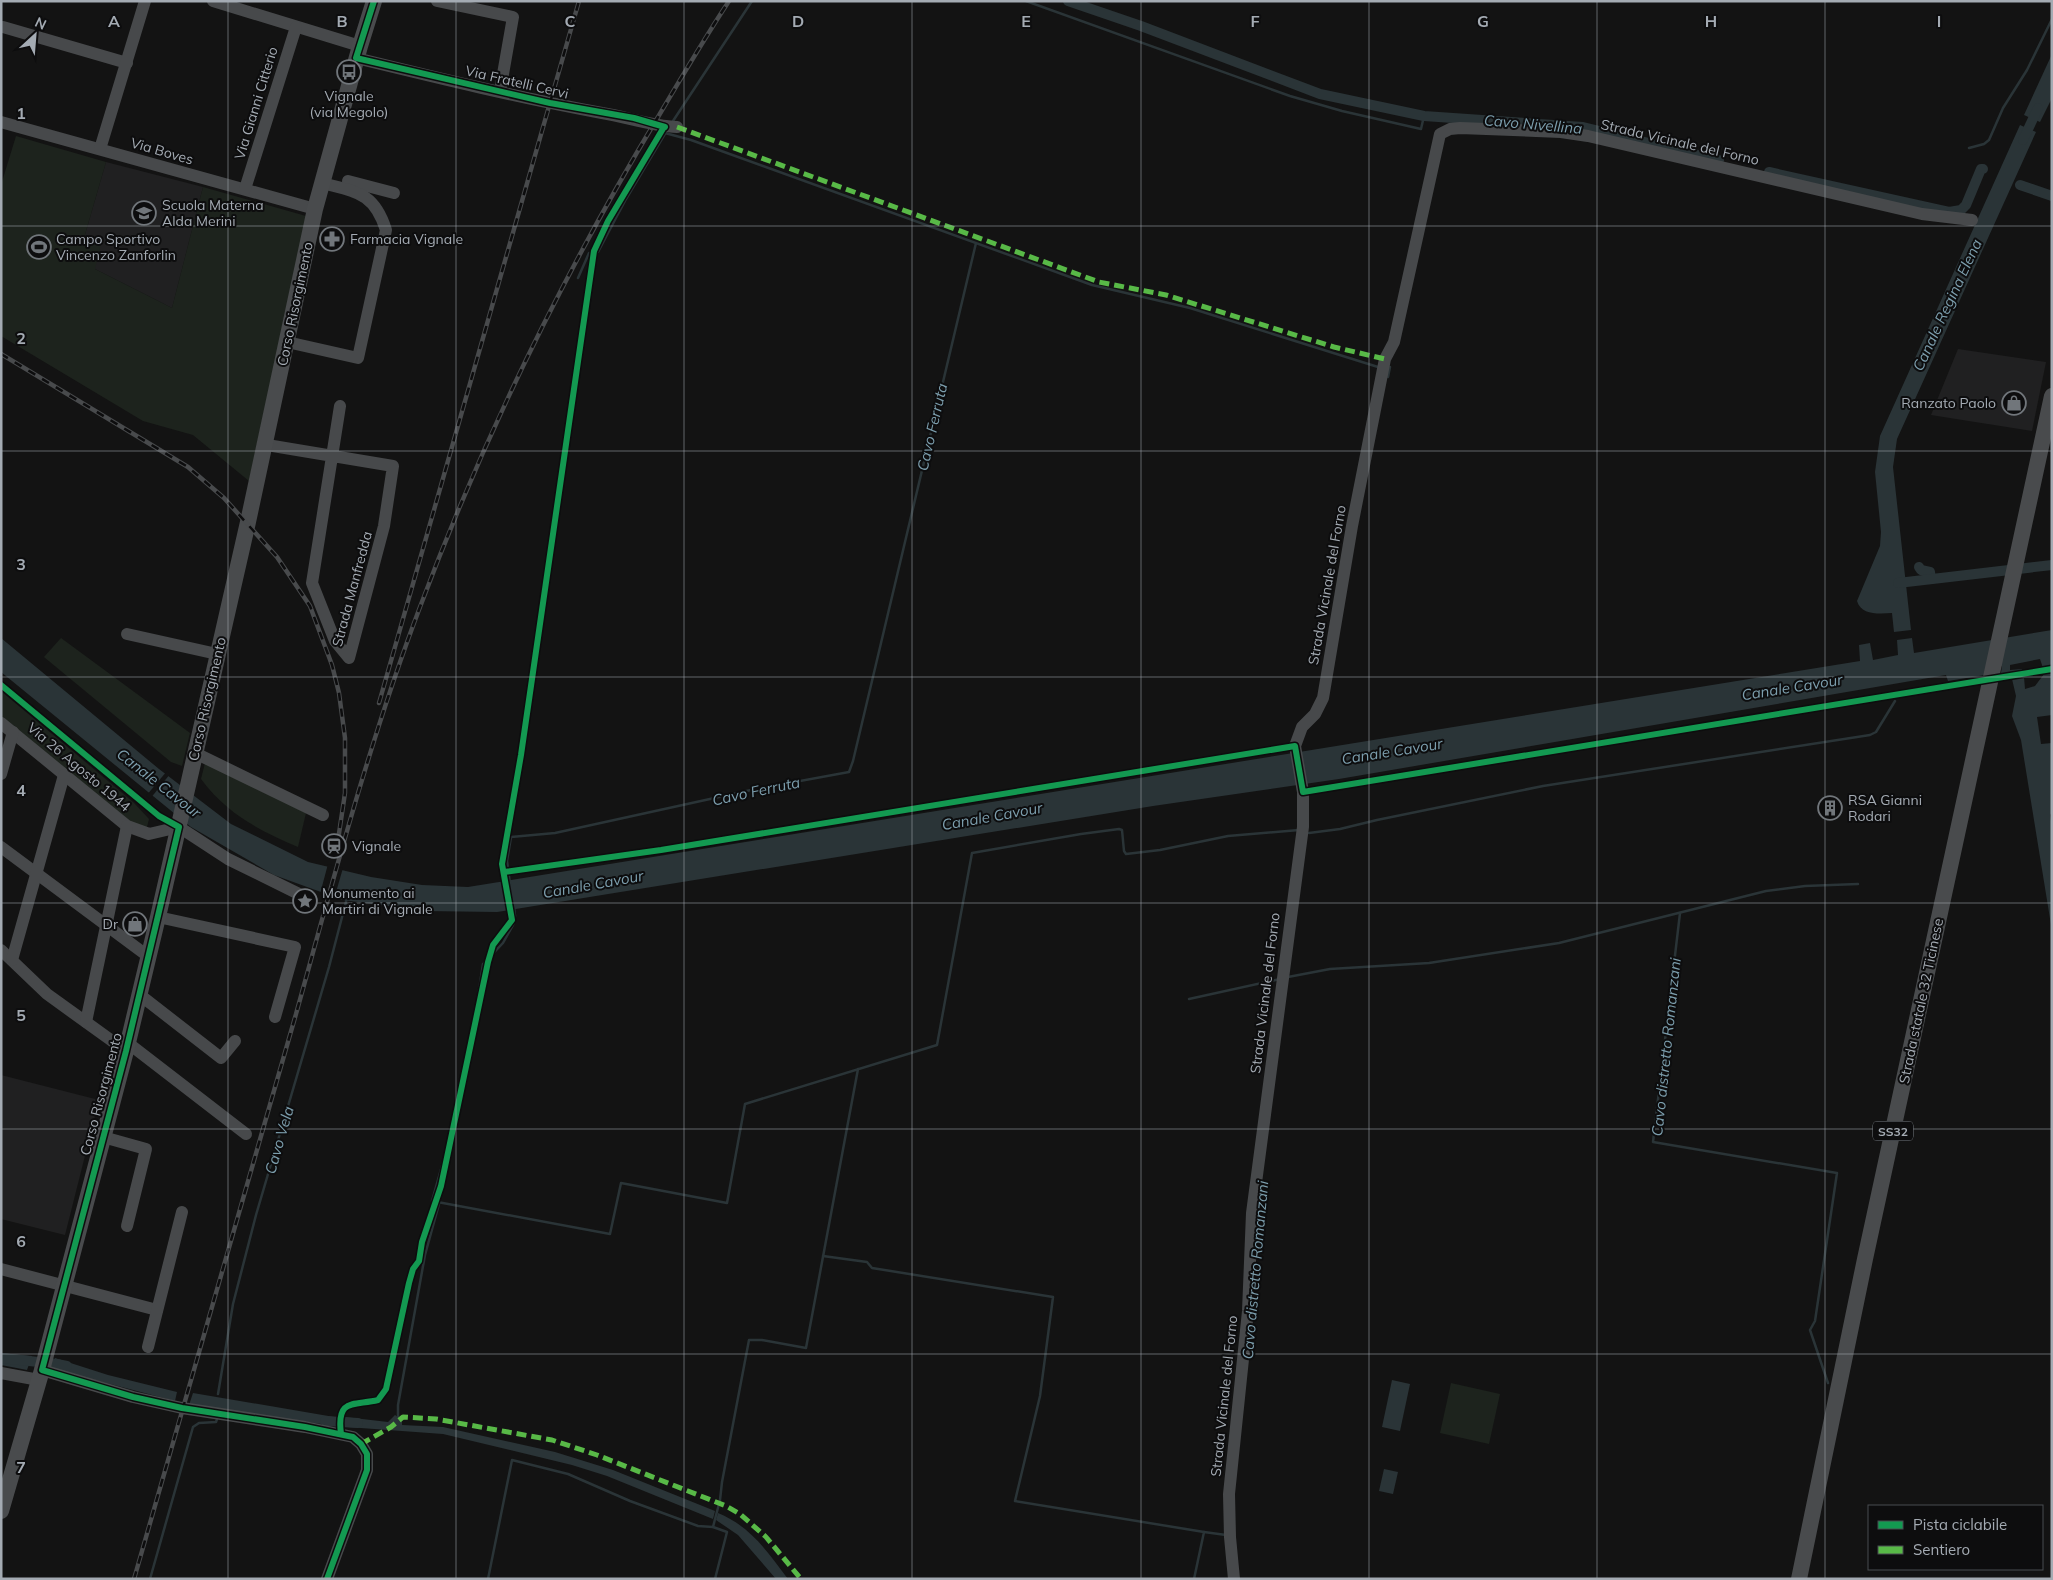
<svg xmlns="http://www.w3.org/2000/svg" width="2053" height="1580" font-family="Mulish,sans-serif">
<rect width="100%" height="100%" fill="#131313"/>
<g fill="#202021">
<polygon points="106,162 203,187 172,308 95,269 84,238"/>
<polygon points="1958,349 2046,362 2032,431 1931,415"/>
<polygon points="1,1075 99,1100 65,1235 1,1219"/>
</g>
<g fill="#1d231d">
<polygon points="16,136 106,162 84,238 101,244 95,269 172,308 203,187 306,216 249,481 193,435 143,421 1,336 1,185"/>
<polygon points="61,638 190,733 182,766 171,762 44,657"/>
<polygon points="1,691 134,803 149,819 147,827 137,827 1,718"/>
<path d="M 205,763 L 306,813 L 298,847 C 259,830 228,815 201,779 Z"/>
<polygon points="1451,1383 1500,1394 1489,1444 1440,1433"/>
</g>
<g fill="#2a3437">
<polygon points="2052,54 2052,98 2040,122 2024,115"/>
<path d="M 2020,125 L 2036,132 L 1897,439 L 1893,467 L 1911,630 L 1894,632 L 1892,613 C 1878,614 1861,615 1857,601 L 1880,546 L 1881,532 L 1875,472 L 1880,436 Z"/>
<polygon points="2052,630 2052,666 2043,668 2040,659 2010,665 2010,670 2022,669 2023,672 2009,674 2001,673 2002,666 1985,675 1948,681 1946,675 1339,779 1153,806 497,912 425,911 343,900 274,875 191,827 1,672 1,638 159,769 231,824 308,862 371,877 422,885 468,887 1860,661 1859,645 1870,643 1873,660 1898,655 1897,640 1912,638 1914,653"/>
<polygon points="2052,672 2052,715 2037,717 2041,744 2052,743 2052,812 2050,815 2052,827 2052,931 2021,740 2012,716 2016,696 2012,679 2024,677 2025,689 2035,686 2044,674"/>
<polygon points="1,1353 32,1356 27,1370 1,1365"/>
<polygon points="55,1358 108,1375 177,1392 175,1401 53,1369"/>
<polygon points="1392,1380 1410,1384 1400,1431 1382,1427"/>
<polygon points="193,1393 340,1418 339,1423 335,1426 189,1405"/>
<polygon points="395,1415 402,1420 402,1425 443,1427 555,1452 613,1470 715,1511 713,1519 607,1476 572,1465 443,1434 347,1427 344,1423 345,1417 388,1422"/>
<polygon points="1384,1469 1398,1472 1393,1494 1379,1491"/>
<path d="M 718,1513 C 750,1526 768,1552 788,1579 L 776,1579 L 738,1535 L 716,1520 Z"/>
</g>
<g fill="#131313">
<polygon points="167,771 170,774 150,799 146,796"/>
<polygon points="328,864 343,868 334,899 320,894"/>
</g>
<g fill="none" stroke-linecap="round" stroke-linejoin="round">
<g stroke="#2a3437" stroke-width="2.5">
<polyline points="1026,1 1290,96 1342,111 1421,129 1424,116"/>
<polyline points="673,121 752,1"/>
<polyline points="665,133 691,140 1092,285 1190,308 1378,367"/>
<polyline points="1969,148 1984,144 1989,140 2003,108 2027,70 2052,19"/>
<polyline points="578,278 589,253 598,252 626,199 666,132"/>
<polyline points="1386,367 1390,367 1388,377"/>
<polyline points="1309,833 1340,829 1377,820 1543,786 1870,735 1876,732 1895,701"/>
<polyline points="510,884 507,861 511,837 555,833 751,790 849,772 853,761 976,243"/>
<polyline points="514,907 515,916 513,925 503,943 483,964 475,1016 449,1141 432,1201 610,1234 621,1183 727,1203 745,1104 937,1045 972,853 1081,834 1119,829 1122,830 1124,851 1126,854 1160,850 1228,836 1299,830"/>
<polyline points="1680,913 1653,1142 1837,1173 1815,1321 1810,1330 1828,1383"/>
<polyline points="1288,977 1330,969 1429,963 1559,943 1766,891 1805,886 1858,884"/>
<polyline points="1189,999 1280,979"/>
<polyline points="1258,1218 1259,1206"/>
<polyline points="823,1256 867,1262 872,1268 1053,1297 1040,1396 1015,1501 1204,1532 1194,1579"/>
<polyline points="218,1394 233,1304 256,1215 329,967 347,898"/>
<polyline points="398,1418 398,1405 425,1255 439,1204"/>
<polyline points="713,1527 727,1532 715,1579"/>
<polyline points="1204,1532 1226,1535"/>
<polyline points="150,1579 193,1427 199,1423 216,1422 217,1419"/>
<polyline points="488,1579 512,1460 568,1474 630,1501 698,1526 713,1527 720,1500 722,1482 749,1340 762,1340 806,1348 858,1069"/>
</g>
<g stroke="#2a3437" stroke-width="10">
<polyline points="1068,1 1141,26 1320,94 1424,116 1583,127 1719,160"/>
<polyline points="2023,140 2038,108"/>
<polyline points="1769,172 1949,212 1961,210 1966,205 1981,169 1983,169"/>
<polyline points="2020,185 2052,196"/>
<polyline points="1919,567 1921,570 1930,572 1931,579"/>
<polyline points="1898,583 2052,565"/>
<polyline points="1,1358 57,1364 67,1366"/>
<polyline points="325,1421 358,1423"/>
</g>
<g stroke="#47494b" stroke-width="12">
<polyline points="213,1 360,46"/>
<polyline points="437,1 513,17 500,91"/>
<polyline points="3,27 127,63"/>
<path d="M 356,58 C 438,78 520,98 602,113 C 627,117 652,126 677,127"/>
<polyline points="1,122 315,209"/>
<polyline points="100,149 145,1"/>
<polyline points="348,181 394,193"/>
<polyline points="245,189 296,27"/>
<path d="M 287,342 L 358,358 L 386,230 C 374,192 356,192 322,183"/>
<polyline points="264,445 273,446 393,466 384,526 349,658 335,641 312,583 340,406"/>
<polyline points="127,634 217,654"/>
<polyline points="1,723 127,826 149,834 179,827 228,859 301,895"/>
<polyline points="195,753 323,815"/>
<polyline points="1,774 13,732"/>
<polyline points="1,847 149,957"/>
<polyline points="158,917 295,947 275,1017"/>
<polyline points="1,950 47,994 126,1051"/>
<polyline points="12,960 64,775"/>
<polyline points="140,995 221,1058 235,1041"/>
<polyline points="86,1022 127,826"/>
<polyline points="128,1043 246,1134"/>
<polyline points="103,1137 146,1149 127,1226"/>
<polyline points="1,1269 157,1310"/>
<polyline points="148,1347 182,1212"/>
<polyline points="42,1370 133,1397 182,1408 305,1427 353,1437 361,1444 367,1454 367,1470 327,1579"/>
<polyline points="1,1373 39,1380"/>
<polyline points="1234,1579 1230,1537 1229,1494 1248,1311 1252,1213 1303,827 1303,792 1295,746 1302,727 1315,714 1323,698 1352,526 1385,359 1394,342 1440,134 1450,129 1460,128 1561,132 1588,136 1922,214 1972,220"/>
</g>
<g stroke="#494b4d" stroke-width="16">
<polyline points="1,1511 42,1370 126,1051 158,917 248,522 315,209 360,46 374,1"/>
<polyline points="1799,1579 1865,1259 2052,396"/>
</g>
<g stroke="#484a4c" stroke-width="4.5">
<g id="rail">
<polyline points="1,354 188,467 224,498 277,557 310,606 332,665 339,693 345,738 345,793 337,847"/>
<polyline points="379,703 579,1"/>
<path d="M 134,1579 C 188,1390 242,1202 296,1014 C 334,877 370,739 420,607 C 484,436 564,273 658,117 C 681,78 704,39 729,1"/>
</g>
</g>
<use href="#rail" stroke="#0d0d0e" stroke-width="2.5" stroke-dasharray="8" stroke-linecap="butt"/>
<g stroke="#58b947" stroke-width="5" stroke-dasharray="10 5" stroke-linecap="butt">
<polyline points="677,127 1099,282 1166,295 1334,347 1385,359"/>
<polyline points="361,1444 391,1427 403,1417 436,1419 552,1440 597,1455 726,1506 740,1514 766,1537 801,1579"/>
</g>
<g stroke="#0d0d0e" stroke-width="9">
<g id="cycleway">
<polyline points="374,1 356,58 550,103 634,118 665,127"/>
<polyline points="1,685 159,816 179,827 126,1051 42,1370 133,1397 182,1408 305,1427 353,1437 361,1444 367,1454 367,1470 327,1579"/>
<polyline points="504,872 661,850 1295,746 1303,792 2052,669"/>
<path d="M 341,1434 C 336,1397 355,1406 378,1400 L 386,1389 L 409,1283 L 413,1269 L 419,1261 L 422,1242 L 441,1186 L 488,962 L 493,945 L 512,920 L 502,864 L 521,755 L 594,251 L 608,221 L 664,127"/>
</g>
</g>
<use href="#cycleway" stroke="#139951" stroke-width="6"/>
</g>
<path fill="none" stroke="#a4abb3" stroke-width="1" stroke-opacity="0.55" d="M 228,1 L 228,1579M 456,1 L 456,1579M 684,1 L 684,1579M 912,1 L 912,1579M 1141,1 L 1141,1579M 1369,1 L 1369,1579M 1597,1 L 1597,1579M 1825,1 L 1825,1579M 1,226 L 2052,226M 1,451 L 2052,451M 1,677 L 2052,677M 1,903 L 2052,903M 1,1129 L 2052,1129M 1,1354 L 2052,1354"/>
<defs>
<g id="bus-ring" transform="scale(1.25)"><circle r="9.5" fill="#0d0d0e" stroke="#71767b" stroke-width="1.5"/><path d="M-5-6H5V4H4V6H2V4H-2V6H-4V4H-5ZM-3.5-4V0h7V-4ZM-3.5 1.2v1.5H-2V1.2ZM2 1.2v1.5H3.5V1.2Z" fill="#71767b"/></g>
<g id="school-ring" transform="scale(1.25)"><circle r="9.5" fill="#0d0d0e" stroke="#71767b" stroke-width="1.5"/><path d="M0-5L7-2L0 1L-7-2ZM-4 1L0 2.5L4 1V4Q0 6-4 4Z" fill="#71767b"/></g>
<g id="pharmacy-ring" transform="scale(1.25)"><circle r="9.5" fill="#0d0d0e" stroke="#71767b" stroke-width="1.5"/><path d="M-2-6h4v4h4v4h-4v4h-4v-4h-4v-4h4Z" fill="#71767b"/></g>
<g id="stadium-ring" transform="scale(1.25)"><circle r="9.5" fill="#0d0d0e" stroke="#71767b" stroke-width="1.5"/><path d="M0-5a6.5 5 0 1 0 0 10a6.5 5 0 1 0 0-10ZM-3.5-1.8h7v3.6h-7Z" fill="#71767b"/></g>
<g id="shop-ring" transform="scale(1.25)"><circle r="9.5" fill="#0d0d0e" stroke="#71767b" stroke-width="1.5"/><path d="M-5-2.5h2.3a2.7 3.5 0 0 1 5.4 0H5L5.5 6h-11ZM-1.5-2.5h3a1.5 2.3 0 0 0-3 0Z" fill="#71767b"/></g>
<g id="building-ring" transform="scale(1.25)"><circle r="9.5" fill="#0d0d0e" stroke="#71767b" stroke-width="1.5"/><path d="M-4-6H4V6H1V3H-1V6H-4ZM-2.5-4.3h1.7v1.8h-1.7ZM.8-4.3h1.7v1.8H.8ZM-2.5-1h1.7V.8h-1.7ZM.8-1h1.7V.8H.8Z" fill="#71767b"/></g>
<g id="station-ring" transform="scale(1.25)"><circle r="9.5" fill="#0d0d0e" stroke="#71767b" stroke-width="1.5"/><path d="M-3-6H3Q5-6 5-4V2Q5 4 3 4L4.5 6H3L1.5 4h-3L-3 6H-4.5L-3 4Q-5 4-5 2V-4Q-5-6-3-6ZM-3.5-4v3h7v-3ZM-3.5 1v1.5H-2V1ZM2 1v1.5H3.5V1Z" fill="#71767b"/></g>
<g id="sight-ring" transform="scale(1.25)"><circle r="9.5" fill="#0d0d0e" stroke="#71767b" stroke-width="1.5"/><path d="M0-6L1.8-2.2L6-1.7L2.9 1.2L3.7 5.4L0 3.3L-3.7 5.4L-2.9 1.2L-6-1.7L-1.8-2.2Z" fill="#71767b"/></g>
</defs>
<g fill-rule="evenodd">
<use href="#bus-ring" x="349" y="72"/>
<use href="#school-ring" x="144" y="213"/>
<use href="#pharmacy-ring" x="332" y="239"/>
<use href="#stadium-ring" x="39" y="247"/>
<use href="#shop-ring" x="2014" y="403"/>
<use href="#building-ring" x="1830" y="808"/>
<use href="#station-ring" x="334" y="846"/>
<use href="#sight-ring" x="305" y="901"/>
<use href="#shop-ring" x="135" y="924"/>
</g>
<g text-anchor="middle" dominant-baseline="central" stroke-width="4" stroke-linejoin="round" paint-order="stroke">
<rect fill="#0d0d0e" stroke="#777c82" stroke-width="1" x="1873" y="1121.5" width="40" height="19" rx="4"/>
<g font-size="12" font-weight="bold" fill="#a4abb3">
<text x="1893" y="1131">SS32</text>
</g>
<g font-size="14" fill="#a4abb3" stroke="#0d0d0e">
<text transform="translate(517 82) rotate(13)">Via Fratelli Cervi</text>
<text transform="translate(256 103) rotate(-73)">Via Gianni Citterio</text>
<text transform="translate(1680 142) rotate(13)">Strada Vicinale del Forno</text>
<text transform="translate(162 151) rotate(16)">Via Boves</text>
<text transform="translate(295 304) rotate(-78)">Corso Risorgimento</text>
<text transform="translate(1327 585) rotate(-80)">Strada Vicinale del Forno</text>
<text transform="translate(352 589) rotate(-75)">Strada Manfredda</text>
<text transform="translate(207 699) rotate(-77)">Corso Risorgimento</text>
<text transform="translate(79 767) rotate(40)">Via 26 Agosto 1944</text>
<text transform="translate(1265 993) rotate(-83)">Strada Vicinale del Forno</text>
<text transform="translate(1921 1001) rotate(-78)">Strada statale 32 Ticinese</text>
<text transform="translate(101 1094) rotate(-75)">Corso Risorgimento</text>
<text transform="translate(1224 1396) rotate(-84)">Strada Vicinale del Forno</text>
</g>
<g font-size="14" fill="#a4abb3" stroke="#0d0d0e" text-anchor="start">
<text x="349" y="96" text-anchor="middle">Vignale<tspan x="349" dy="16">(via Megolo)</tspan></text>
<text x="162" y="205">Scuola Materna<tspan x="162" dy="16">Alda Merini</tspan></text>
<text x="56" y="239">Campo Sportivo<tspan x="56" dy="16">Vincenzo Zanforlin</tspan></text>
<text x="350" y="239">Farmacia Vignale</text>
<text x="1996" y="403" text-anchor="end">Ranzato Paolo</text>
<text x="1848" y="800">RSA Gianni<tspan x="1848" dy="16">Rodari</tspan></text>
<text x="352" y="846">Vignale</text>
<text x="322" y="893">Monumento ai<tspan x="322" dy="16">Martiri di Vignale</tspan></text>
<text x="118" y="924" text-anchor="end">Dr</text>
</g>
<g font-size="15" font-style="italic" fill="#7c9ead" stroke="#0d0d0e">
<text transform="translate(1533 124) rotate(5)">Cavo Nivellina</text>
<text transform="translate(1947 305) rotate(-65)">Canale Regina Elena</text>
<text transform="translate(932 427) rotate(-77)">Cavo Ferruta</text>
<text transform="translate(1792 687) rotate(-9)">Canale Cavour</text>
<text transform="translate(1392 751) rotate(-9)">Canale Cavour</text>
<text transform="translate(159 783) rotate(38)">Canale Cavour</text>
<text transform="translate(756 791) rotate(-12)">Cavo Ferruta</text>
<text transform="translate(992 816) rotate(-10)">Canale Cavour</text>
<text transform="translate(593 884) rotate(-10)">Canale Cavour</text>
<text transform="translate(1666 1047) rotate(-84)">Cavo distretto Romanzani</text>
<text transform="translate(279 1140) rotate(-74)">Cavo Vela</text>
<text transform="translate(1255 1270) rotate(-85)">Cavo distretto Romanzani</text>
</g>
</g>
<g font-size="16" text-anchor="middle" font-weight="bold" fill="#a4abb3" stroke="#0d0d0e" stroke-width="4" stroke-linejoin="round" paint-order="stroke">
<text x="114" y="27">A</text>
<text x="342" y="27">B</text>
<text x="570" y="27">C</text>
<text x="798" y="27">D</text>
<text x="1026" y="27">E</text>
<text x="1255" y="27">F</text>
<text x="1483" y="27">G</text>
<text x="1711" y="27">H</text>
<text x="1939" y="27">I</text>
<text x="21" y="119">1</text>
<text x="21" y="344">2</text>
<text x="21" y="570">3</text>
<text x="21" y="796">4</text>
<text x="21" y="1021">5</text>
<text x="21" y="1247">6</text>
<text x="21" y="1473">7</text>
</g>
<rect width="2053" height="1580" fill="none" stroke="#a4abb3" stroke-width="5"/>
<rect x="1868" y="1505" width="175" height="65" fill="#0d0d0e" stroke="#494c50"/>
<rect x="1878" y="1521" width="25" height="8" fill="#139951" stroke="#494c50"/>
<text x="1913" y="1530" font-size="15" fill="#a4abb3">Pista ciclabile</text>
<rect x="1878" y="1546" width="25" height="8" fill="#58b947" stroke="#494c50"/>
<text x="1913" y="1555" font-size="15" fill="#a4abb3">Sentiero</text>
<g transform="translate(35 35) rotate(26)" stroke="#0d0d0e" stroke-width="4" paint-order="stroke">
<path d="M0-4L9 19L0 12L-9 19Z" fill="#a4abb3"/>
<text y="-8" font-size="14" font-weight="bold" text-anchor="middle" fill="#a4abb3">N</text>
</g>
</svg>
